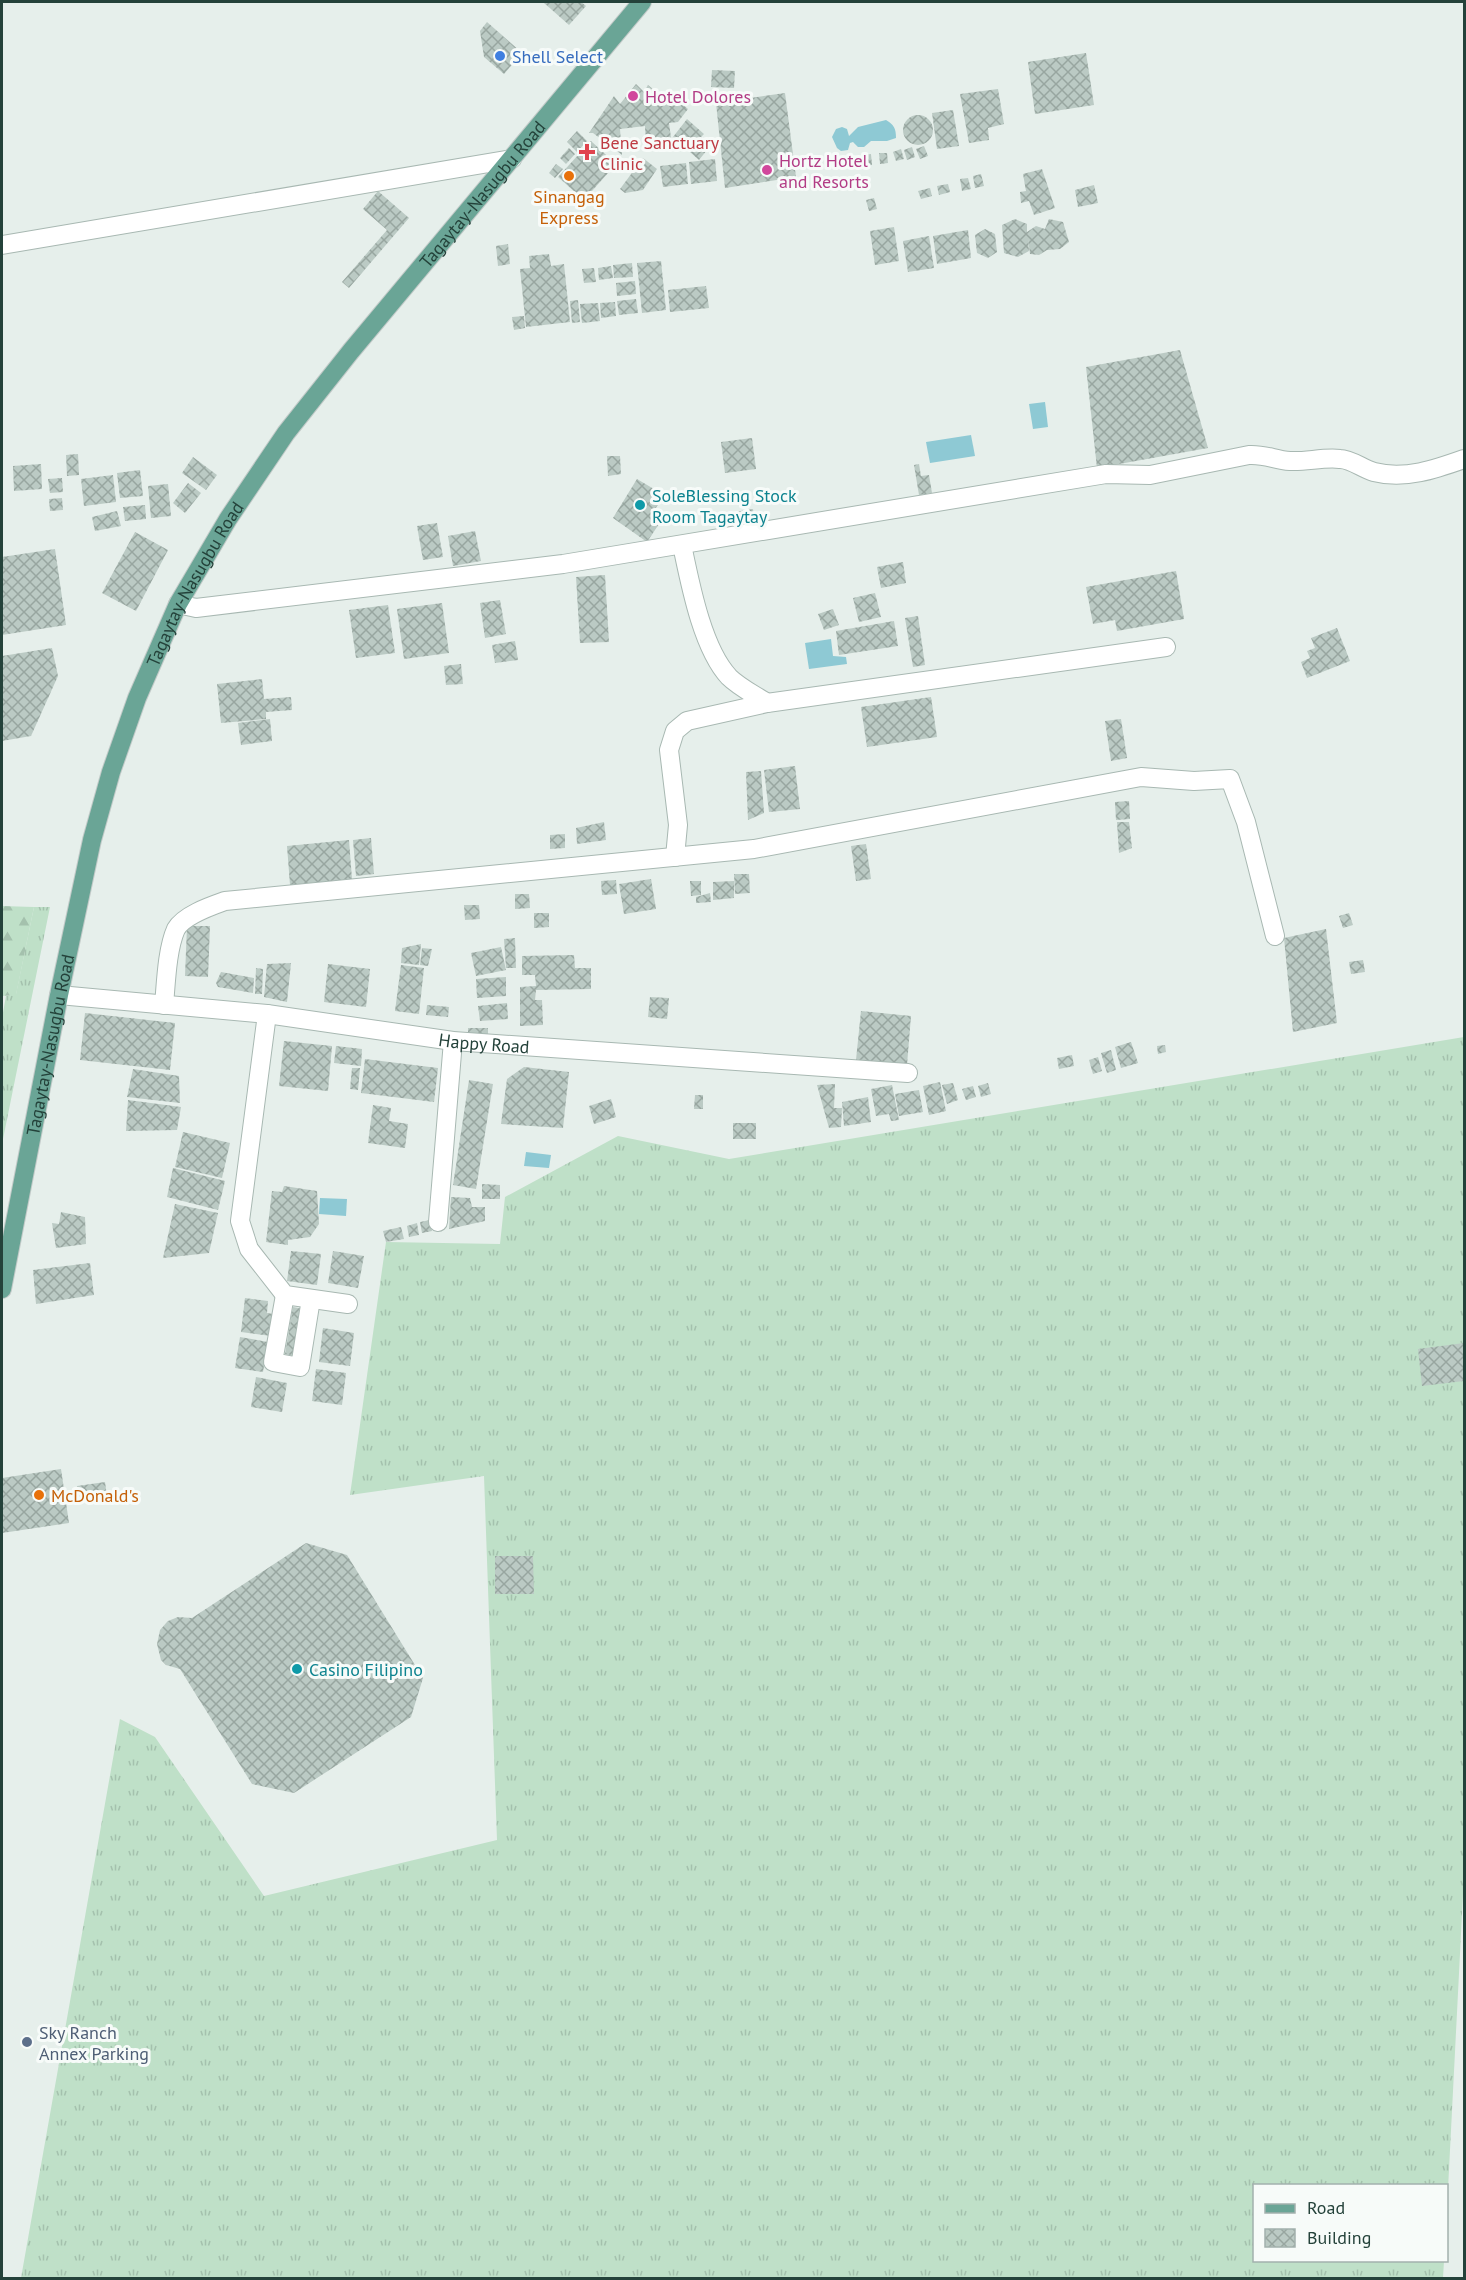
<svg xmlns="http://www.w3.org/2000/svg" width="1466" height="2280" font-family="'PT Sans',sans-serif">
<defs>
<pattern id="grass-tufts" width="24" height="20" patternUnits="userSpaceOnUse" patternTransform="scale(1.5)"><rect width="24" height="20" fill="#bfe0c8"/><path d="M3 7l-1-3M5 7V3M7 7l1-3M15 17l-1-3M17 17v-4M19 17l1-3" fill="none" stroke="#a4c1ad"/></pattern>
<pattern id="forest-firs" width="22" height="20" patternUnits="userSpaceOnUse" patternTransform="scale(1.5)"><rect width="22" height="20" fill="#bfe0c8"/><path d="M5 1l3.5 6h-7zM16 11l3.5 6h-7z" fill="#a4c1ad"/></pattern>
<pattern id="building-cross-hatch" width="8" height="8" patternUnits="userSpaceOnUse" patternTransform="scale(1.5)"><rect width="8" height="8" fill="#bbcac4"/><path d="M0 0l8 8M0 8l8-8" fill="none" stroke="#98a6a0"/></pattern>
</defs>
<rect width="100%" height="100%" fill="#e6efeb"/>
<g fill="url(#grass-tufts)">
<polygon points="34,907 50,907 2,1144 2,1018 6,996 16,994"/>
<polygon points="1464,1037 1464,1875 1447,2209 1446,2186 1254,2186 1254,2260 1444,2261 1443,2278 21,2278 120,1719 155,1737 264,1896 497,1840 484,1476 350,1495 386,1242 500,1244 505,1197 618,1136 729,1159"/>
</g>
<polygon fill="url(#forest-firs)" points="2,906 34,907 16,995 2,996"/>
<g fill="#8ec9d4">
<path d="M 886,120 C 894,125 896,128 896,138 L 887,141 L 871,141 L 864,147 L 858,147 L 853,142 L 850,143 L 848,150 L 841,151 L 837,148 L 832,137 L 836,129 L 842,127 L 847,129 L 849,136 L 858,127 Z"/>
<polygon points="1045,402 1048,427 1033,429 1029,404"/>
<polygon points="971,435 975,456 930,463 926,442"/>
<polygon points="831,639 833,656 846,657 847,664 809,669 805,643"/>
<polygon points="526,1152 551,1155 549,1168 524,1166"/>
<polygon points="320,1198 347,1199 346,1216 319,1214"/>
</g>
<g fill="url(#building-cross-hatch)">
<polygon points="543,2 581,2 586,6 569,25"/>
<polygon points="487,22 522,53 504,74 484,57 480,31"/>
<polygon points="1086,53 1094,105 1035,114 1028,62"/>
<polygon points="712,70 735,71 734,88 711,87"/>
<polygon points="636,84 644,92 648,85 666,100 671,95 688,109 678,122 669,123 672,145 646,148 645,126 620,129 622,155 593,133 589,133 614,96 620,104"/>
<polygon points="998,89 1004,124 988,128 989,140 969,143 960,94"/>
<polygon points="785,93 796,177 725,188 716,103"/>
<polygon points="953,110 959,146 937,149 932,113"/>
<circle cx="918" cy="130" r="15"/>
<polygon points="687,119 704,134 701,137 711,145 699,160 673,137"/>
<polygon points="577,131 587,141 577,152 567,142"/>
<polygon points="591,141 616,164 584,200 558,177"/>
<polygon points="924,146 928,156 920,159 916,149"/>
<polygon points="912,147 915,157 907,160 904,150"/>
<polygon points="569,148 575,154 566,164 560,158"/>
<polygon points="901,149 904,159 896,161 893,152"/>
<polygon points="879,153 887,153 888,163 880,164"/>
<polygon points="871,154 872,165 864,166 863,155"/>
<polygon points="853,156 855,167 847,168 845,157"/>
<polygon points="643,158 657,169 643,190 625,193 620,189"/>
<polygon points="840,158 842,168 834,169 832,159"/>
<polygon points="715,159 717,181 691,184 689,162"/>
<polygon points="686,163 688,184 663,187 660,166"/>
<polygon points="556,164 563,169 555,178 549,173"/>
<polygon points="1042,169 1055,208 1034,215 1029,201 1021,203 1020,192 1026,191 1023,174"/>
<polygon points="981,174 984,186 975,188 973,176"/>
<polygon points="968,178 971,189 962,191 960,179"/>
<polygon points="948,184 950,192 939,195 937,186"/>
<polygon points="1094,185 1098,203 1078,207 1075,190"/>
<polygon points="930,188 932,196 921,199 918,191"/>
<polygon points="378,191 409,218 349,288 342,282 387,230 363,209"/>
<polygon points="874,198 877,209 869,211 866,200"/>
<polygon points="1015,219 1027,224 1027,232 1036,226 1045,229 1049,219 1063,222 1069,242 1060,249 1047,250 1039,255 1030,254 1028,239 1029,251 1018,257 1004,253 1002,225"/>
<polygon points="894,227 899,261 875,265 870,231"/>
<polygon points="985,229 995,234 997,252 988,258 977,253 975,235"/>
<polygon points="968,230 971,258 937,264 933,236"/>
<polygon points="929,236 934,268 908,272 903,241"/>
<polygon points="508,244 510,264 498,266 496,246"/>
<polygon points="549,254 551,266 564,264 570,322 526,327 520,269 530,268 529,256"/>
<polygon points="661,261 666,310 642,313 637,263"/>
<polygon points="632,263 633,277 614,278 613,265"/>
<polygon points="611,266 613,278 599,280 598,268"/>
<polygon points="594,268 596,282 584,283 582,269"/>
<polygon points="635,281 636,294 617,296 616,283"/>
<polygon points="706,286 709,308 670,312 668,290"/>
<polygon points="636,299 638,313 619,315 617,301"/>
<polygon points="578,300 580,322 572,323 570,301"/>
<polygon points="615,302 616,316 601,318 600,303"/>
<polygon points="598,303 600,321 582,323 580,304"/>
<polygon points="524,316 525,328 514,330 512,317"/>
<polygon points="1180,350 1208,448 1097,468 1086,367"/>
<polygon points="752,438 756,469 725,473 721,442"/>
<polygon points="78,454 79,475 67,476 66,455"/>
<polygon points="607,456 620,456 621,474 608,476"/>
<polygon points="193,457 217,475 206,490 182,473"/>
<polygon points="41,464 42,489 14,491 13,466"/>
<polygon points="919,464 921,476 929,475 932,493 919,495 914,465"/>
<polygon points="140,470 143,496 120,498 117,473"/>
<polygon points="113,475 116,502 84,506 81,479"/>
<polygon points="62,478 63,492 50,493 48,479"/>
<polygon points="637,479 664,495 654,511 663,518 647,542 613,518"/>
<polygon points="188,483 201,493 185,513 173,503"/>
<polygon points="168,484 171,516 151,518 148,486"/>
<polygon points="62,498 63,510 50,511 49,499"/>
<polygon points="145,505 146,519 125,521 123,507"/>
<polygon points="753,509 755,525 730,529 728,513"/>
<polygon points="117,511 121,526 95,531 92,517"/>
<polygon points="437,523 443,557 423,560 417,526"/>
<polygon points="475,531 481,561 453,566 448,536"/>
<polygon points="135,532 168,550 136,611 102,593"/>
<polygon points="55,549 66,625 2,635 2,557"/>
<polygon points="903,562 906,583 881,588 877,567"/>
<polygon points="1176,571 1184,619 1117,631 1115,620 1093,624 1086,587"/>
<polygon points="605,575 609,642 580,643 576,577"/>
<polygon points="875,593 881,617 859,622 853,598"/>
<polygon points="500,600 506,634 485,638 480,603"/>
<polygon points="442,603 449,653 404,659 397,609"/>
<polygon points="388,605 395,653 356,658 349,610"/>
<polygon points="833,609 839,625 824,630 818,614"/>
<polygon points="918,616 925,665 913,667 905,618"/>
<polygon points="894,621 898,646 839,655 836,631"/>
<polygon points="1337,628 1350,661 1307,678 1301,662 1310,658 1307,651 1315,648 1311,638"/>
<polygon points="515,641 518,660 495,663 492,645"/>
<polygon points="52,648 58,676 31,736 2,741 2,656"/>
<polygon points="461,664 463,684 446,685 444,666"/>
<polygon points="262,679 264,699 291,697 292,710 266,712 266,719 221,723 217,684"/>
<polygon points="931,697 937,737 867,747 861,707"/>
<polygon points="270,719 272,741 241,745 238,723"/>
<polygon points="1121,719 1127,758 1111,761 1105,721"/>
<polygon points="795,766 800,809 769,812 764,770"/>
<polygon points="761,771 764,813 748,820 746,772"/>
<polygon points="1129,801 1130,819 1116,820 1115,802"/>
<polygon points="604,822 606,840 577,844 576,828"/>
<polygon points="1117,822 1129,822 1132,848 1119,853"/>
<polygon points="565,834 565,848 550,849 550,835"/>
<polygon points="371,838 374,874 356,876 353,840"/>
<polygon points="349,840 352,879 290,885 287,846"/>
<polygon points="866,844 871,879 856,881 851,846"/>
<polygon points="734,874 749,874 750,893 735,894"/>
<polygon points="651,879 656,909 624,914 619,884"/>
<polygon points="616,880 617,894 602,895 601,881"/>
<polygon points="690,881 701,881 701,895 691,896"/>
<polygon points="734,881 734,898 713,900 713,882"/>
<polygon points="710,893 711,902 696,903 696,897"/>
<polygon points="515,894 529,894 530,908 515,909"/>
<polygon points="464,905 479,905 480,919 465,920"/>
<polygon points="534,913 549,913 549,927 534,928"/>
<polygon points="1349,913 1353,925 1343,928 1339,916"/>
<polygon points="187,926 210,926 208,977 185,976"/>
<polygon points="1326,929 1337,1023 1293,1032 1284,938"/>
<polygon points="515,938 516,968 506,968 504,939"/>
<polygon points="421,944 419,965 401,963 402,948"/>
<polygon points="501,947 506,970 476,976 471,953"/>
<polygon points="422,948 432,949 428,966 420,965"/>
<polygon points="574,955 575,968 591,968 591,989 536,990 535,1000 542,1000 543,1025 520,1026 520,987 536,986 535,975 522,975 522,956"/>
<polygon points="1363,960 1365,972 1351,974 1349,962"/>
<polygon points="291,963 287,1002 264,997 267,964"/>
<polygon points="328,964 370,969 366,1007 324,1002"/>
<polygon points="401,965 424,968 419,1014 395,1011"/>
<polygon points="256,968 263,969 262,994 255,994"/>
<polygon points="221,972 254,978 253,993 218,987 216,983"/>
<polygon points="506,977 506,996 477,998 476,979"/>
<polygon points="650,997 669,998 667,1019 648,1017"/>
<polygon points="507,1003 508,1019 480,1021 478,1006"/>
<polygon points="427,1005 449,1007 448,1017 426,1015"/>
<polygon points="861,1011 911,1016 907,1065 856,1060"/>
<polygon points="85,1013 175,1023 170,1070 80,1060"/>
<rect x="468" y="1028" width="20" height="12"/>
<polygon points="284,1041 332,1046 328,1091 279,1086"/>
<polygon points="1131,1042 1138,1063 1121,1068 1115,1047"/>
<polygon points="1165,1045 1166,1052 1158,1054 1157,1046"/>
<polygon points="336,1046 362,1049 361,1066 334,1063"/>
<polygon points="1111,1050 1116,1070 1107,1073 1101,1053"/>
<polygon points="1072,1055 1074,1066 1059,1069 1057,1058"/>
<polygon points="1098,1057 1102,1071 1093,1074 1089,1060"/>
<polygon points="365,1059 438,1068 434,1102 361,1093"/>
<polygon points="524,1067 569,1072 563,1128 501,1124 507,1079"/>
<polygon points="352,1068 360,1068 358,1090 350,1089"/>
<polygon points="133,1069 179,1076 180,1103 127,1097"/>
<polygon points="469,1080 493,1084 476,1189 453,1185"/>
<polygon points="940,1082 946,1111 929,1115 923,1086"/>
<polygon points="953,1083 958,1100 947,1104 942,1085"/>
<polygon points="988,1083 991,1094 981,1097 978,1086"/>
<polygon points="835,1084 834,1108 842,1108 841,1127 829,1128 817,1085"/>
<polygon points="892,1085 899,1120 891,1121 889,1114 876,1116 871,1089"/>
<polygon points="973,1086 976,1097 966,1100 962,1089"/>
<polygon points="919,1090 923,1112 899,1116 895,1094"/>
<polygon points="695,1095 703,1095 703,1109 694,1109"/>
<polygon points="868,1097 871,1122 844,1126 842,1102"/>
<polygon points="611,1099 616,1117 594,1124 589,1106"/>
<polygon points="128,1100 181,1107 177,1130 126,1131"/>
<polygon points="373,1105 391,1108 389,1121 408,1124 405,1148 368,1143"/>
<rect x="733" y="1123" width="23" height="16"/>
<polygon points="183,1132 230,1143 222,1178 175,1167"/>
<polygon points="173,1168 225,1181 218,1210 167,1197"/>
<polygon points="482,1184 500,1185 500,1199 482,1199"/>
<polygon points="284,1186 317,1191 319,1224 310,1237 288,1240 288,1245 266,1242 272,1191 282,1192"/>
<polygon points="451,1197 470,1198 472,1207 485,1207 485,1221 449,1229"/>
<polygon points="175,1204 218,1213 209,1253 163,1258"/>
<polygon points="61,1212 85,1217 86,1244 56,1248 52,1223 59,1224"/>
<polygon points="430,1220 432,1231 422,1233 420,1222"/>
<polygon points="417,1223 419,1235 409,1237 407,1226"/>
<polygon points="401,1227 404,1239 386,1242 383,1231"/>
<polygon points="291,1251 321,1254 317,1285 287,1281"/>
<polygon points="333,1251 364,1256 358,1288 328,1283"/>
<polygon points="90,1263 94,1295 36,1304 33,1270"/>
<polygon points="245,1298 268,1301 267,1313 273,1314 271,1336 241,1332"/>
<polygon points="293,1307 304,1309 296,1356 285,1354"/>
<polygon points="323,1328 354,1333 350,1366 319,1362"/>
<polygon points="240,1337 268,1342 263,1372 235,1368"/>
<polygon points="1464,1343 1464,1381 1422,1386 1418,1349"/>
<polygon points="316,1369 346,1373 342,1405 312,1401"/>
<polygon points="256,1377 287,1383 282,1412 251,1407"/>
<polygon points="61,1469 69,1523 2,1533 2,1478"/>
<polygon points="105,1482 107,1496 79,1500 77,1486"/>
<polygon points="306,1543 347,1555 423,1678 411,1717 294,1793 252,1784 180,1669 166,1665 161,1660 157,1644 160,1630 168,1621 178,1617 192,1618"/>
<polygon points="495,1556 533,1556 534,1594 495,1594"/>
</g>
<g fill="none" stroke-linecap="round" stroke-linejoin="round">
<g stroke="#a8b8b2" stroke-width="20">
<g id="minor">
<polyline points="2,245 512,159"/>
<path d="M 682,545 C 690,583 702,648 729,677 C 739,687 755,695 767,703"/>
<path d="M 178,604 L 196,608 L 563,564 L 1106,474 L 1150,475 L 1249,455 C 1265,454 1275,460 1290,461 C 1306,462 1324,457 1340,459 C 1351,459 1363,469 1374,472 C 1405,480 1436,469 1464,459"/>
<polyline points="675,857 678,825 669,750 675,731 687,721 767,703 1166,647"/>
<path id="s1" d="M 59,995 L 267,1014 L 453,1041 L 908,1073"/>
<path d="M 164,1005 C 166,983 167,949 176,929 C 184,915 211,906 225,901 L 754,849 L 1141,777 L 1194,781 L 1230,779 L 1246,822 L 1275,936"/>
<polyline points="267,1014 240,1221 249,1249 285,1295 348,1304"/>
<polyline points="438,1222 453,1041"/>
<polyline points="285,1295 273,1362 300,1367 311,1299"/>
</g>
</g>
<g stroke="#c2cac8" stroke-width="20">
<g id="primary">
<path id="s2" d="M 2,1289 L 59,995 L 92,840 L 111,772 L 137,698 L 178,604 L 228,519 L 286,433 L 351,351 L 642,2"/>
</g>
</g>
<use href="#minor" stroke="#fff" stroke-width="18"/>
<use href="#primary" stroke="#6aa596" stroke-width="18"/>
</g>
<circle fill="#3f7fe0" stroke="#f7fbf9" stroke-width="2" cx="500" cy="56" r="6"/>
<g fill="#d1479c" stroke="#f7fbf9" stroke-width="2">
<circle cx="633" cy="96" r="6"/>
<circle cx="767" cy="170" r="6"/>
</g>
<path fill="#e0444e" stroke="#f7fbf9" stroke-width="2" d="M584 143h6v6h6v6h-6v6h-6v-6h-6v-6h6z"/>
<g fill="#e8710a" stroke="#f7fbf9" stroke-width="2">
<circle cx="569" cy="176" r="6"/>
<circle cx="39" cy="1495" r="6"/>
</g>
<g fill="#0f9aa8" stroke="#f7fbf9" stroke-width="2">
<circle cx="640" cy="505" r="6"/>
<circle cx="297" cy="1669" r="6"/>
</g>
<circle fill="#5c6f8a" stroke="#f7fbf9" stroke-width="2" cx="27" cy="2042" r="6"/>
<g text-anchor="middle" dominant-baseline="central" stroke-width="6" stroke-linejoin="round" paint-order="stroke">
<g font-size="18" fill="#366cbe" stroke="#f7fbf9" text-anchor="start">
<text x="512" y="56">Shell Select</text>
</g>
<g font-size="18" fill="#b23c85" stroke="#f7fbf9" text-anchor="start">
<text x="645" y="96">Hotel Dolores</text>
<text x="779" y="160">Hortz Hotel<tspan x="779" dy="21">and Resorts</tspan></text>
</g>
<g font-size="18" fill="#be3a42" stroke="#f7fbf9" text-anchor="start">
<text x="600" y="142">Bene Sanctuary<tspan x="600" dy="21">Clinic</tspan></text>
</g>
<g font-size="18" fill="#24423a" stroke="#f7fbf9">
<text stroke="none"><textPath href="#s2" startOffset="1221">Tagaytay-Nasugbu Road</textPath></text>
<text stroke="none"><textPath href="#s2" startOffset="735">Tagaytay-Nasugbu Road</textPath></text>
<text stroke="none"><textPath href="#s1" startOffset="428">Happy Road</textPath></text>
<text stroke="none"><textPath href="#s2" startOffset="249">Tagaytay-Nasugbu Road</textPath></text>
</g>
<g font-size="18" fill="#c56008" stroke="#f7fbf9">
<text x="569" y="196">Sinangag<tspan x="569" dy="21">Express</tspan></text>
<text x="51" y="1495" text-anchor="start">McDonald's</text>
</g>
<g font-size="18" fill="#0d838f" stroke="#f7fbf9" text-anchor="start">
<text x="652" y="495">SoleBlessing Stock<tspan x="652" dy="21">Room Tagaytay</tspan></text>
<text x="309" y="1669">Casino Filipino</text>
</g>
<g font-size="18" fill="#4e5e75" stroke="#f7fbf9" text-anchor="start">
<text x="39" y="2032">Sky Ranch<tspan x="39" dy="21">Annex Parking</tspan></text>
</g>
</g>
<rect width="1466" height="2280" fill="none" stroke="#24423a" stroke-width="6"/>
<rect x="1253" y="2184" width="195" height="78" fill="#f7fbf9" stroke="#a3b1ad" stroke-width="1.5"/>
<rect x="1265" y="2204" width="30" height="9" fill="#6aa596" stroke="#a3b1ad" stroke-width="1.5"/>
<text x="1307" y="2214" font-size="18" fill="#24423a">Road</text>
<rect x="1265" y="2229" width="30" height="18" fill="url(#building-cross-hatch)" stroke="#a3b1ad" stroke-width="1.5"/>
<text x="1307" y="2244" font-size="18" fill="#24423a">Building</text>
</svg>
